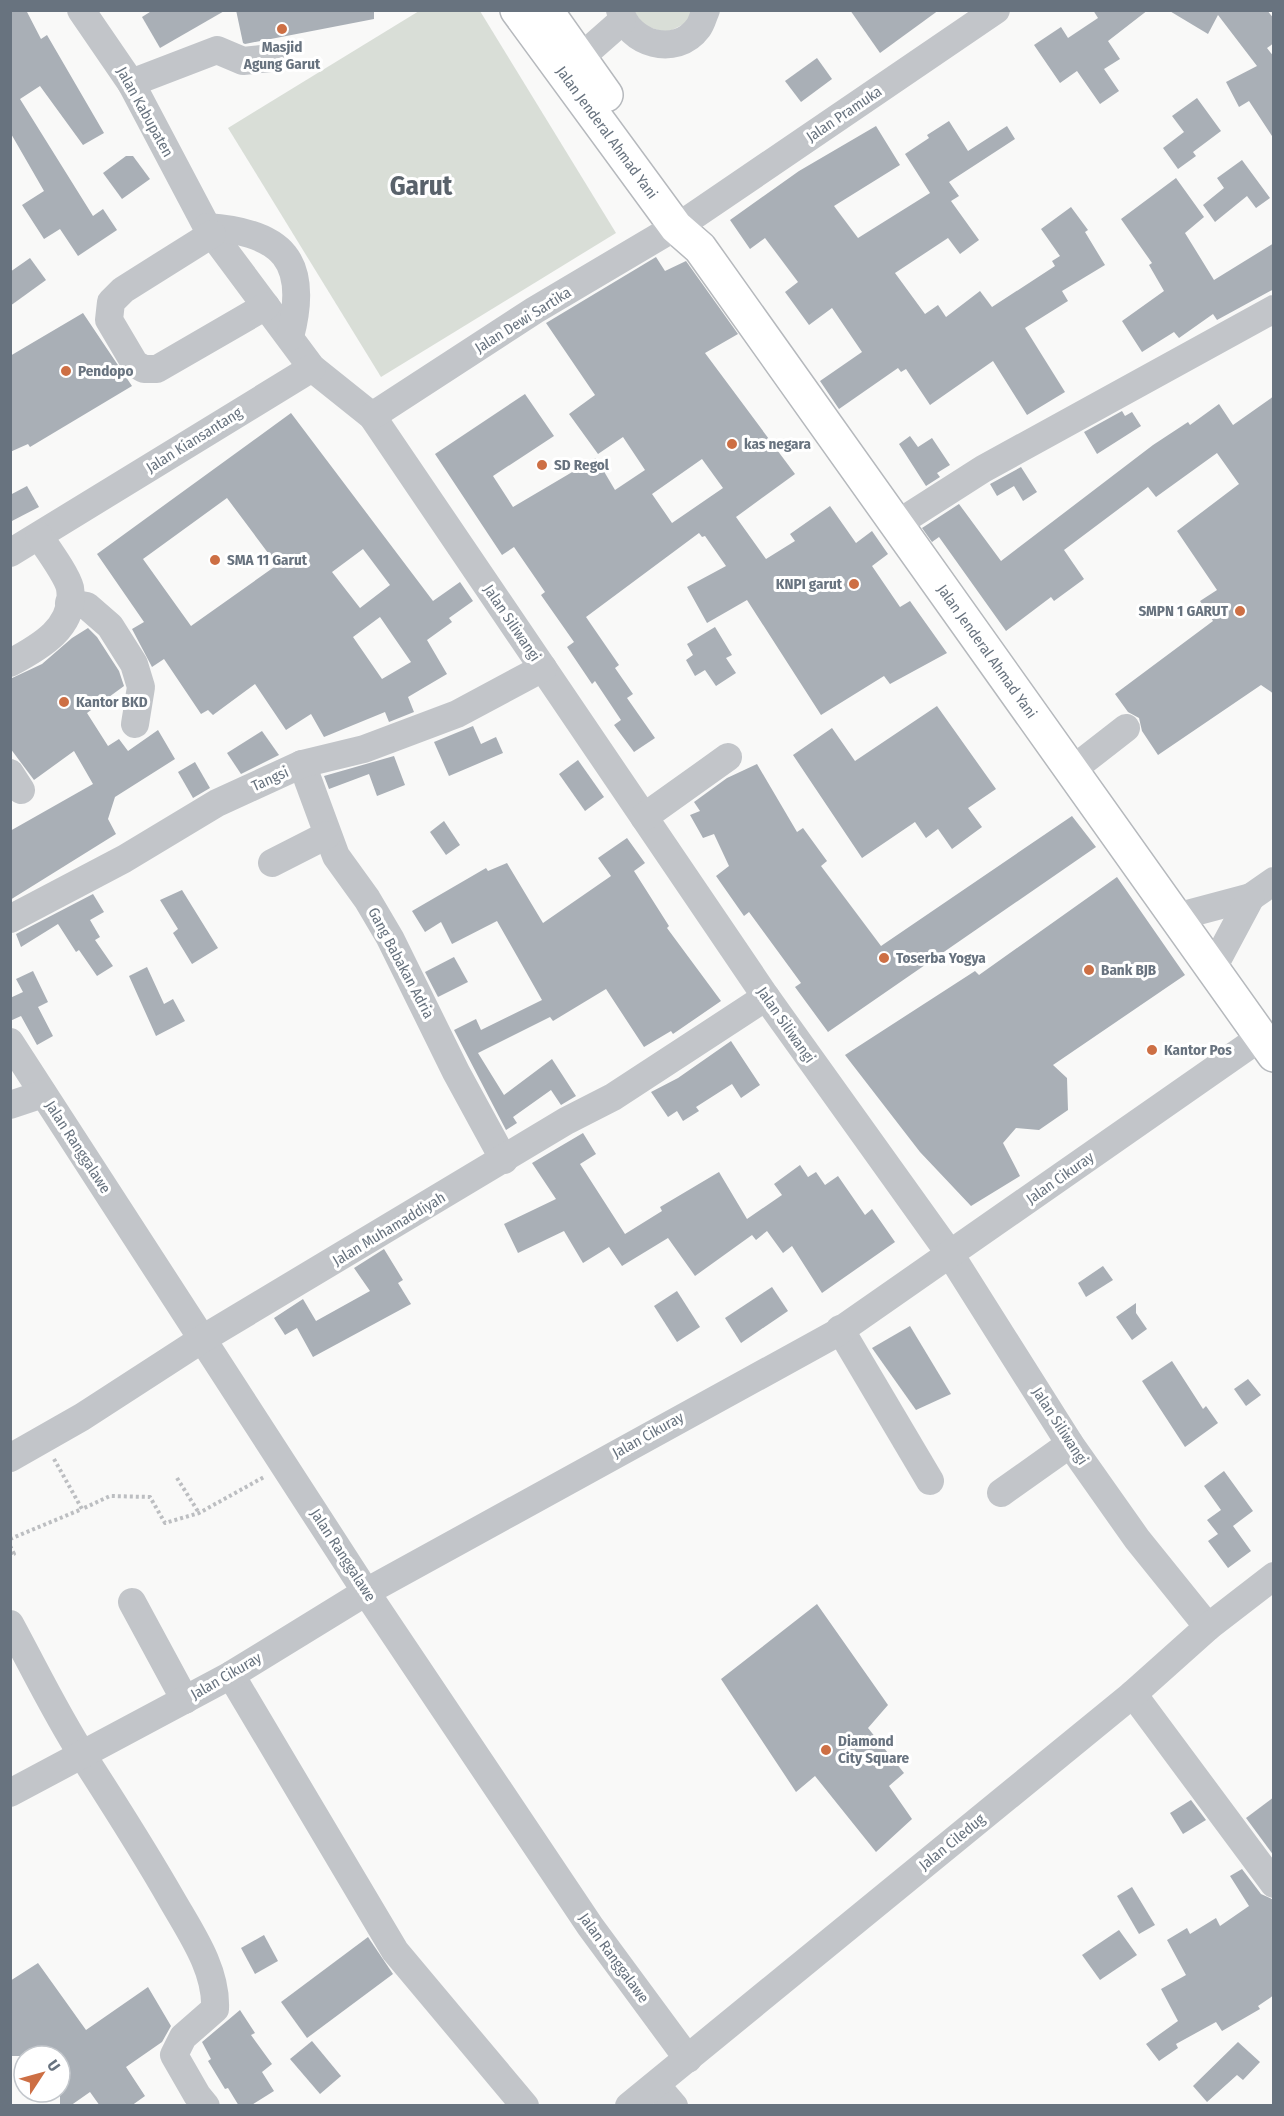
<svg xmlns="http://www.w3.org/2000/svg" width="1284" height="2116" font-family="'Fira Sans Condensed',sans-serif">
<rect width="100%" height="100%" fill="#f9f9f8"/>
<g fill="#d9ded7">
<polygon points="419,11 480,11 616,233 381,377 228,128"/>
<polygon points="634,11 700,11 696,18 666,33 644,25"/>
</g>
<g fill="#a9afb6" fill-rule="evenodd">
<polygon points="10,10 26,10 41,39 47,35 104,133 83,145 40,86 20,99 93,216 103,209 117,230 78,256 60,229 44,239 22,205 44,191 10,132"/>
<polygon points="153,10 226,10 160,48 142,17"/>
<polygon points="236,10 374,10 374,19 245,44 243,43"/>
<polygon points="850,10 939,10 880,53"/>
<polygon points="1093,10 1148,10 1108,41 1120,59 1104,69 1119,91 1100,104 1077,71 1060,83 1034,45 1061,27 1068,38 1098,18"/>
<polygon points="1168,10 1267,10 1274,19 1274,43 1267,48 1274,57 1274,139 1249,101 1239,107 1226,82 1257,66 1218,15 1208,34"/>
<polygon points="817,58 832,79 801,102 785,81"/>
<polygon points="1197,98 1221,131 1193,152 1196,156 1178,169 1163,148 1184,132 1172,116"/>
<polygon points="949,121 968,151 1007,126 1015,139 949,182 959,196 951,201 979,240 960,254 948,238 895,273 925,314 938,305 946,317 980,291 992,307 1055,266 1052,261 1060,256 1041,229 1071,207 1088,230 1085,232 1105,265 1062,291 1068,301 1025,328 1065,392 1027,415 993,361 930,405 906,369 901,372 898,368 839,409 820,381 862,352 832,308 809,325 785,292 798,282 765,238 750,249 730,220 799,171 876,126 900,165 834,206 858,238 930,193 905,154 929,138 927,135"/>
<polygon points="126,156 133,156 150,179 122,199 103,173"/>
<polygon points="1242,160 1270,198 1256,208 1247,196 1215,222 1203,205 1224,188 1217,178"/>
<polygon points="1176,178 1204,217 1185,233 1214,280 1274,243 1274,289 1217,320 1213,314 1179,338 1174,332 1142,352 1122,321 1164,291 1149,265 1152,263 1121,219"/>
<path d="M 656,257 L 665,271 L 686,261 L 738,334 L 705,353 L 795,474 L 736,517 L 766,559 L 795,541 L 790,534 L 830,506 L 856,543 L 872,531 L 888,554 L 872,566 L 900,607 L 910,601 L 947,653 L 890,684 L 884,676 L 821,715 L 747,600 L 707,623 L 687,587 L 726,566 L 705,536 L 702,537 L 699,533 L 586,617 L 619,665 L 615,668 L 633,694 L 627,698 L 655,738 L 634,752 L 614,725 L 621,720 L 595,681 L 592,684 L 567,647 L 574,642 L 541,595 L 545,592 L 514,547 L 502,555 L 435,454 L 525,394 L 554,436 L 493,476 L 513,507 L 596,458 L 615,490 L 645,470 L 623,437 L 598,454 L 569,414 L 595,395 L 546,323 ZM 702,459 L 723,488 L 672,523 L 652,494 Z"/>
<polygon points="30,258 46,280 10,306 10,272"/>
<polygon points="83,313 132,386 30,447 28,444 10,452 10,356"/>
<polygon points="1274,396 1274,694 1261,685 1158,755 1142,731 1139,718 1128,712 1115,694 1213,621 1200,601 1217,590 1177,531 1239,484 1217,453 1156,497 1148,487 1064,550 1084,579 1054,601 1051,597 1006,631 939,537 932,542 922,528 959,504 1001,561 1153,445 1188,422 1190,425 1219,404 1233,425"/>
<polygon points="1122,411 1125,416 1132,412 1141,426 1097,454 1084,432"/>
<path d="M 291,413 L 433,601 L 460,582 L 473,601 L 449,618 L 452,622 L 427,640 L 447,674 L 408,697 L 414,712 L 389,722 L 385,712 L 324,737 L 311,714 L 286,730 L 255,684 L 213,715 L 208,710 L 201,714 L 164,659 L 152,667 L 132,629 L 144,622 L 97,554 ZM 227,498 L 277,565 L 191,626 L 143,559 ZM 363,549 L 390,585 L 360,608 L 332,572 ZM 380,617 L 411,662 L 382,679 L 353,637 Z"/>
<polygon points="910,436 918,447 932,438 950,465 937,473 940,477 926,486 899,444"/>
<polygon points="1021,467 1037,492 1023,501 1014,486 997,496 990,484"/>
<polygon points="27,486 39,507 10,522 10,495"/>
<polygon points="715,627 732,655 726,658 736,673 716,686 705,670 695,676 686,660 693,655 687,644"/>
<polygon points="88,628 97,637 119,671 124,686 87,713 108,746 119,739 128,751 158,730 175,759 115,797 108,819 116,834 10,900 10,831 93,784 74,751 34,780 10,748 10,679 42,664 72,638"/>
<polygon points="937,706 996,789 968,808 982,827 952,849 938,829 926,838 915,822 862,858 793,755 832,728 855,761"/>
<polygon points="473,726 481,744 496,737 503,753 449,776 434,742"/>
<polygon points="262,731 279,755 241,774 227,753"/>
<polygon points="394,756 405,785 377,796 369,774 329,789 324,776"/>
<polygon points="578,760 604,797 585,811 559,774"/>
<polygon points="195,762 210,788 193,798 178,772"/>
<polygon points="757,764 797,832 803,828 827,861 821,866 881,946 1072,816 1096,847 828,1032 795,987 801,983 749,912 744,916 716,876 729,866 714,834 703,838 690,815 700,811 694,802 727,778"/>
<polygon points="444,821 460,845 446,855 430,832"/>
<polygon points="627,838 645,863 634,871 669,926 667,928 721,1001 673,1034 671,1031 644,1047 606,989 553,1021 550,1017 478,1053 504,1095 552,1059 576,1096 561,1105 551,1090 513,1117 517,1123 506,1130 454,1030 476,1019 481,1030 542,1000 497,921 452,944 441,922 425,932 412,911 486,868 488,871 507,863 543,923 611,876 598,858"/>
<polygon points="1117,877 1185,975 1053,1065 1067,1078 1068,1110 1039,1130 1016,1128 1003,1143 1020,1176 971,1206 920,1152 845,1055 975,971 979,975"/>
<polygon points="182,890 218,948 192,964 173,933 178,929 160,900"/>
<polygon points="93,894 104,912 90,920 100,937 95,940 113,966 97,976 79,950 76,952 58,924 21,947 16,934"/>
<polygon points="454,957 468,982 438,997 425,972"/>
<polygon points="147,967 164,1004 173,999 185,1021 156,1036 129,976"/>
<polygon points="33,971 48,1002 38,1007 53,1036 37,1045 21,1016 10,1021 10,998 23,992 16,979"/>
<polygon points="731,1041 760,1085 741,1098 732,1084 696,1107 699,1111 683,1121 677,1111 668,1117 651,1092 678,1078"/>
<polygon points="583,1133 596,1154 580,1164 625,1234 662,1211 660,1207 719,1172 747,1219 782,1195 774,1184 800,1165 808,1177 816,1172 825,1185 838,1176 865,1215 872,1209 895,1242 822,1293 792,1246 783,1253 767,1231 756,1240 752,1235 695,1276 668,1238 622,1266 609,1247 583,1263 564,1231 518,1253 504,1224 556,1199 532,1163"/>
<polygon points="384,1249 403,1280 398,1283 411,1304 313,1357 297,1328 285,1335 274,1318 303,1299 316,1321 370,1291 354,1268"/>
<polygon points="1103,1266 1113,1280 1086,1297 1078,1283"/>
<polygon points="772,1287 788,1311 741,1343 725,1318"/>
<polygon points="677,1291 700,1327 677,1342 654,1306"/>
<polygon points="1136,1303 1136,1313 1147,1329 1132,1340 1116,1317"/>
<polygon points="910,1326 951,1394 916,1410 872,1348"/>
<polygon points="1172,1361 1203,1409 1206,1406 1218,1423 1185,1447 1142,1381"/>
<polygon points="1248,1379 1261,1395 1246,1406 1234,1389"/>
<polygon points="1224,1471 1253,1511 1233,1526 1251,1551 1228,1568 1208,1541 1218,1534 1207,1520 1221,1510 1204,1486"/>
<polygon points="817,1604 888,1705 868,1728 904,1773 889,1786 912,1819 876,1852 815,1776 796,1792 721,1679"/>
<polygon points="1274,1797 1274,1856 1246,1818"/>
<polygon points="1191,1800 1206,1820 1183,1834 1170,1813"/>
<polygon points="1242,1869 1261,1894 1274,1900 1274,1995 1258,2006 1260,2009 1222,2031 1216,2022 1176,2044 1178,2048 1159,2061 1146,2044 1178,2021 1161,1989 1186,1975 1167,1940 1187,1928 1190,1934 1216,1918 1220,1926 1249,1906 1230,1876"/>
<polygon points="1132,1887 1155,1925 1139,1934 1117,1896"/>
<polygon points="1119,1930 1137,1955 1100,1980 1082,1955"/>
<polygon points="264,1935 278,1961 255,1974 241,1948"/>
<polygon points="368,1937 393,1974 307,2038 281,2002"/>
<polygon points="38,1963 86,2030 148,1987 171,2026 162,2042 126,2067 145,2096 131,2106 100,2106 90,2092 70,2106 60,2106 60,2056 10,2056 10,1981"/>
<polygon points="240,2010 255,2033 251,2035 272,2064 262,2072 274,2091 250,2106 239,2106 228,2088 225,2089 208,2061 211,2059 202,2042"/>
<polygon points="312,2041 341,2076 320,2094 290,2059"/>
<polygon points="1238,2042 1260,2062 1243,2080 1237,2075 1207,2102 1193,2086"/>
</g>
<g fill="none" stroke-linecap="round" stroke-linejoin="round">
<g stroke="#b6b9bd" stroke-width="36">
<g id="major">
<path id="s1" d="M 517,10 L 676,227 L 700,248 L 1274,1055"/>
<polyline points="546,10 606,95"/>
</g>
</g>
<g stroke="#bcbec1" stroke-width="4" stroke-dasharray="3 3" stroke-linecap="butt">
<polyline points="54,1459 82,1509 110,1496 150,1497 165,1523 199,1513 264,1477"/>
<polyline points="177,1478 199,1513"/>
<polyline points="10,1539 82,1509"/>
<polyline points="10,1546 14,1554 10,1555"/>
</g>
<g stroke="#c2c5c9" stroke-width="28">
<polyline points="81,10 131,83 207,227 312,368 372,416 766,997 950,1254 1070,1444 1137,1539 1208,1627"/>
<path d="M 620,10 C 628,44 676,58 698,28 C 702,23 703,16 706,10"/>
<polyline points="580,58 622,21"/>
<polyline points="131,83 217,50 243,61 270,58"/>
<path d="M 207,227 C 283,232 310,261 290,337"/>
<polyline points="212,234 123,290 111,302 109,320 135,364 144,369 157,369 266,306"/>
<polyline points="372,416 535,310 692,217 996,10"/>
<polyline points="897,524 983,469 1274,309"/>
<polyline points="10,553 312,368"/>
<polyline points="69,603 87,606 110,626 134,664 141,687 135,724"/>
<path d="M 10,663 C 40,647 76,627 70,588 C 67,575 47,548 39,536"/>
<polyline points="302,764 336,856 367,899 390,938 456,1072 504,1160"/>
<polyline points="1072,770 1126,728"/>
<polyline points="10,773 21,790"/>
<polyline points="644,817 728,757"/>
<polyline points="272,863 327,835"/>
<polyline points="1176,917 1251,897 1274,881"/>
<polyline points="10,919 124,859 217,803 302,764 364,749 457,714 543,668"/>
<polyline points="1213,968 1251,897"/>
<polyline points="10,1042 366,1592 590,1926 688,2059"/>
<polyline points="10,1105 43,1094"/>
<polyline points="840,1329 930,1481"/>
<polyline points="10,1458 82,1417 204,1338 566,1121 613,1097 766,997"/>
<polyline points="1001,1493 1070,1444"/>
<polyline points="132,1602 185,1700"/>
<path d="M 10,1624 C 34,1668 56,1714 83,1756 C 114,1804 144,1851 172,1900 C 191,1933 217,1970 215,2009 L 183,2037 L 174,2055 L 197,2095 L 206,2106"/>
<polyline points="231,1675 395,1951 525,2106"/>
<polyline points="1133,1694 1274,1884"/>
<polyline points="10,1793 231,1675 366,1592 835,1334 1261,1037"/>
<polyline points="656,2085 674,2106"/>
<polyline points="629,2106 1133,1694 1208,1627 1274,1576"/>
</g>
<use href="#major" stroke="#fff" stroke-width="33"/>
</g>
<g fill="#cd6f44" stroke="#fff" stroke-width="2">
<circle cx="282" cy="29" r="6"/>
<circle cx="66" cy="371" r="6"/>
<circle cx="732" cy="444" r="6"/>
<circle cx="542" cy="465" r="6"/>
<circle cx="215" cy="560" r="6"/>
<circle cx="854" cy="584" r="6"/>
<circle cx="1240" cy="611" r="6"/>
<circle cx="64" cy="702" r="6"/>
<circle cx="884" cy="958" r="6"/>
<circle cx="1089" cy="970" r="6"/>
<circle cx="1152" cy="1050" r="6"/>
<circle cx="826" cy="1750" r="6"/>
</g>
<g text-anchor="middle" dominant-baseline="central" stroke-width="6" stroke-linejoin="round" paint-order="stroke">
<g font-size="15" font-weight="bold" fill="#68737f" stroke="#fff" text-anchor="start">
<text x="282" y="47" text-anchor="middle">Masjid<tspan x="282" dy="17">Agung Garut</tspan></text>
<text x="78" y="371">Pendopo</text>
<text x="744" y="444">kas negara</text>
<text x="554" y="465">SD Regol</text>
<text x="227" y="560">SMA 11 Garut</text>
<text x="842" y="584" text-anchor="end">KNPI garut</text>
<text x="1228" y="611" text-anchor="end">SMPN 1 GARUT</text>
<text x="76" y="702">Kantor BKD</text>
<text x="896" y="958">Toserba Yogya</text>
<text x="1101" y="970">Bank BJB</text>
<text x="1164" y="1050">Kantor Pos</text>
<text x="838" y="1741">Diamond<tspan x="838" dy="17">City Square</tspan></text>
</g>
<g font-size="15" fill="#68737f" stroke="#fff">
<text transform="translate(145 112) rotate(61)">Jalan Kabupaten</text>
<text transform="translate(844 114) rotate(-34)">Jalan Pramuka</text>
<text stroke="none"><textPath href="#s1" startOffset="152">Jalan Jenderal Ahmad Yani</textPath></text>
<text transform="translate(523 320) rotate(-32)">Jalan Dewi Sartika</text>
<text transform="translate(194 440) rotate(-32)">Jalan Kiansantang</text>
<text transform="translate(512 623) rotate(56)">Jalan Siliwangi</text>
<text stroke="none"><textPath href="#s1" startOffset="796">Jalan Jenderal Ahmad Yani</textPath></text>
<text transform="translate(270 779) rotate(-24)">Tangsi</text>
<text transform="translate(401 963) rotate(62)">Gang Babakan Adria</text>
<text transform="translate(786 1025) rotate(55)">Jalan Siliwangi</text>
<text transform="translate(78 1147) rotate(57)">Jalan Ranggalawe</text>
<text transform="translate(1060 1178) rotate(-35)">Jalan Cikuray</text>
<text transform="translate(389 1229) rotate(-31)">Jalan Muhamaddiyah</text>
<text transform="translate(1060 1426) rotate(57)">Jalan Siliwangi</text>
<text transform="translate(648 1435) rotate(-29)">Jalan Cikuray</text>
<text transform="translate(343 1555) rotate(57)">Jalan Ranggalawe</text>
<text transform="translate(226 1676) rotate(-30)">Jalan Cikuray</text>
<text transform="translate(952 1842) rotate(-39)">Jalan Ciledug</text>
<text transform="translate(614 1958) rotate(54)">Jalan Ranggalawe</text>
</g>
<g font-size="27" font-weight="bold" fill="#59626b" stroke="#fff">
<text x="421" y="186">Garut</text>
</g>
</g>
<rect width="1284" height="2116" fill="none" stroke="#68737f" stroke-width="24"/>
<g transform="translate(42 2074) rotate(54)"><circle r="28" fill="#ffffff" stroke="#c3c7cc" stroke-width="1.5"/>
<path d="M0-4.5L10 22L0 15L-10 22Z" fill="#cd6f44"/>
<text y="-9" font-size="16" font-weight="bold" text-anchor="middle" fill="#68737f">U</text>
</g>
</svg>
